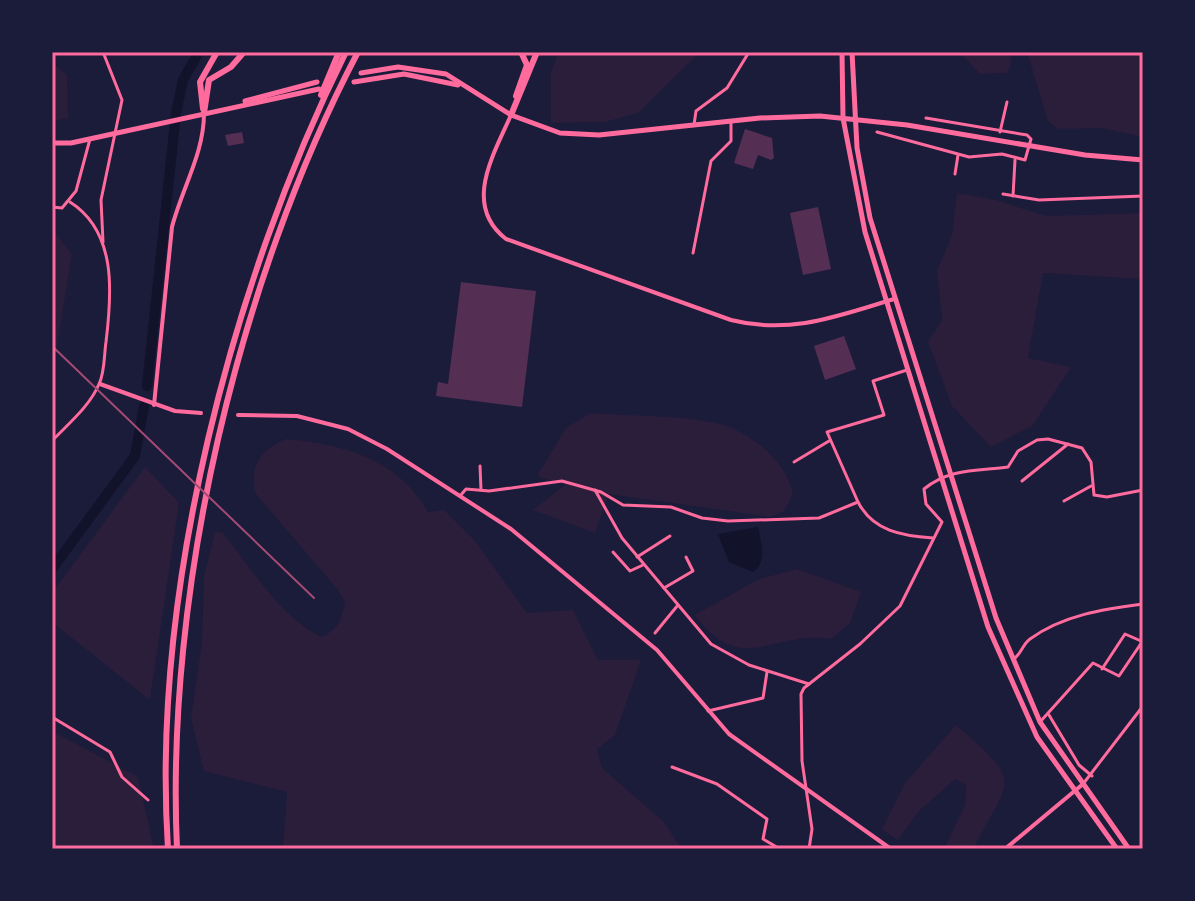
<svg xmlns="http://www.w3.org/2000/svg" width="1195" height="901" font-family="Overpass,sans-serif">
<rect width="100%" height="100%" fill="#1b1b3a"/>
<g fill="#2a1e3b">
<polygon points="559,52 700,52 638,113 605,122 551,123 551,72"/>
<polygon points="960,52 1010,52 1011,64 1007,73 980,74"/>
<polygon points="1027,52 1143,52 1143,137 1102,128 1059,129 1048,121"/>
<polygon points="52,62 67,76 68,118 52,121"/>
<polygon points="957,193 996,200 1046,216 1143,213 1143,279 1043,273 1028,358 1071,367 1033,425 991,447 952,406 928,342 942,320 937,271 952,235"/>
<polygon points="52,230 72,254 52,376"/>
<path d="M 590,413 C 625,416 695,415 726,426 C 756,436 787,464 793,494 L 784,511 L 771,517 L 609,494 L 595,533 L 533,510 L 565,485 L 537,476 L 566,428 Z"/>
<path d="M 286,439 C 342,444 399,459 428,512 L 444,510 L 475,541 L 527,613 L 573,610 L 598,660 L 641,660 L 615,735 L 597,749 L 602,768 L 663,821 L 682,849 L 283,849 L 287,792 L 204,771 L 191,718 L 202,642 L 204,576 L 215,532 L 223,533 C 254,571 277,614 321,637 C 338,630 342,620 345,602 L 338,590 L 256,494 C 248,467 261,449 286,439 Z"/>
<polygon points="145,467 179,503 150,700 52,622 52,593"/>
<path d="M 797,569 L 861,592 L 850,623 L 831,639 C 775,629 742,679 695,615 L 759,579 Z"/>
<path d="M 956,725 C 1022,783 1013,774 973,849 L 944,849 L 965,805 L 966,785 L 955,779 L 918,812 L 898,840 L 882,829 L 905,783 Z"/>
<polygon points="52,731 138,777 154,849 52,849"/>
</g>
<path fill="#12122b" d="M 758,527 C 761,543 768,561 753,572 L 729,562 L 718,534 Z"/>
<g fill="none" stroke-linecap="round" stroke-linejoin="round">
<g stroke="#12122b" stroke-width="10">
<polyline points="147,386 176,113 183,80 199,52"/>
<polyline points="52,569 135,456 144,406"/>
</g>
</g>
<g fill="#542f53">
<polygon points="745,129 772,138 774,158 771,160 758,155 753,169 734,163"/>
<polygon points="242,132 244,143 228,146 225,135"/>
<polygon points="818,207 831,269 803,275 790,213"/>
<polygon points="461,282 536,291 522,407 436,396 438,382 448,384"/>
<polygon points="844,336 856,369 825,380 814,346"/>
</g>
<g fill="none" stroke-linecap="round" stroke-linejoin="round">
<g stroke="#ff6b9d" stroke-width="3">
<polyline points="694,125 696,111 727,88 749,52"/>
<polyline points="877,132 969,157 1002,154 1025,160 1031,139 1027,135 926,118"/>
<polyline points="1000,132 1007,102"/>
<polyline points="955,174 958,155"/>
<polyline points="1003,194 1039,200 1143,196"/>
<polyline points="1013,196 1015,160"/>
<polyline points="52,207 62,208 76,191 90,139"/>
<polyline points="103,242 101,200 122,100 103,52"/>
<polyline points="693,253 711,161 731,141 731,121"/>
<path d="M 52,441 C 68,424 90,406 99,384 C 105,372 104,354 106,342 C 112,293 117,232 70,202"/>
<polyline points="794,462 829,441"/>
<polyline points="480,466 481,490"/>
<polyline points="1022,481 1068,444"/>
<polyline points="595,490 622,538 711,644 749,665 809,684"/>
<path d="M 460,496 L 466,489 L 489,491 L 562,481 L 601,492 L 623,505 L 671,507 L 702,518 L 728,521 L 819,518 L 858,502 C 873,531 902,536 933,538"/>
<polyline points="1064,501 1091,486"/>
<polyline points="858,502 827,432 884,415 873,381 907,370"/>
<polyline points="613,552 630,571 643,565"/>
<polyline points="637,557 670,536"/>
<polyline points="664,588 693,571 686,557"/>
<polyline points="655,633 678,605"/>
<path d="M 1015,658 C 1022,652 1023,644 1030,639 C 1063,615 1104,609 1143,604"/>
<polyline points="1102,669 1125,634 1141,641"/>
<polyline points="708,711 763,698 767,672"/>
<polyline points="1049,715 1079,765 1092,776"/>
<polyline points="52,717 110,752 122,777 148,800"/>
<polyline points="1040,722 1093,663 1119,676 1142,642"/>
<polyline points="672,767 717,784 767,819 763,839 780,849"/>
<polyline points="1083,784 1143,706"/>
<path d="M 809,849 L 812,829 L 802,761 L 801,694 L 804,688 L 860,644 L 900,606 L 942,522 L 926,504 L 924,489 C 950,468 978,471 1008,467 L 1018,451 L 1037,440 L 1048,439 L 1082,448 L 1091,462 L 1094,495 L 1107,497 L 1143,490"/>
</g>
<g stroke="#ff6b9d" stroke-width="4">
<path d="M 511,115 C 494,154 462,205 506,239 L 731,320 C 790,335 838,316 894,299"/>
<polyline points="100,384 175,411 201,413"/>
<path d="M 154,405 L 172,227 C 182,188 204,154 204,113"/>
<polyline points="238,415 297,416 348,429 387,449 511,529 657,650 729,734 891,849"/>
<polyline points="1005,849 1083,784"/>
</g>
<g stroke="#ff6b9d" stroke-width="5">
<polyline points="842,52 843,118 865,232 988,627 1037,737 1117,849"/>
<polyline points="852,52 857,148 870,218 996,618 1040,722 1129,849"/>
<polyline points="361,73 398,67 446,74 511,115 560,133 599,135 760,118 820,116 907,125 1085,155 1143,160"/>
<polyline points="354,82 404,74 458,85"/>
<polyline points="245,101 317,82"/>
<polyline points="52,143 71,143 319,89"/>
</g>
<g stroke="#ff6b9d" stroke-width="6">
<polyline points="321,95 339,52"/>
<polyline points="516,96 527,65 521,52"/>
<polyline points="203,109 200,82 217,52"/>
<polyline points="204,113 209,80 231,67 244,52"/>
<polyline points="511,115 537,52"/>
<path d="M 168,849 C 151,592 232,281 346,52"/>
<path d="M 177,849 C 165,591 238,280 358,52"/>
</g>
<polyline stroke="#a44b75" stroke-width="2" points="52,346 314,598"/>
</g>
<rect width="1195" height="901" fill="none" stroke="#1b1b3a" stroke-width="108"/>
<rect x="54" y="54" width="1087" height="793" fill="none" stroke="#ff6b9d" stroke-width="3"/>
</svg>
